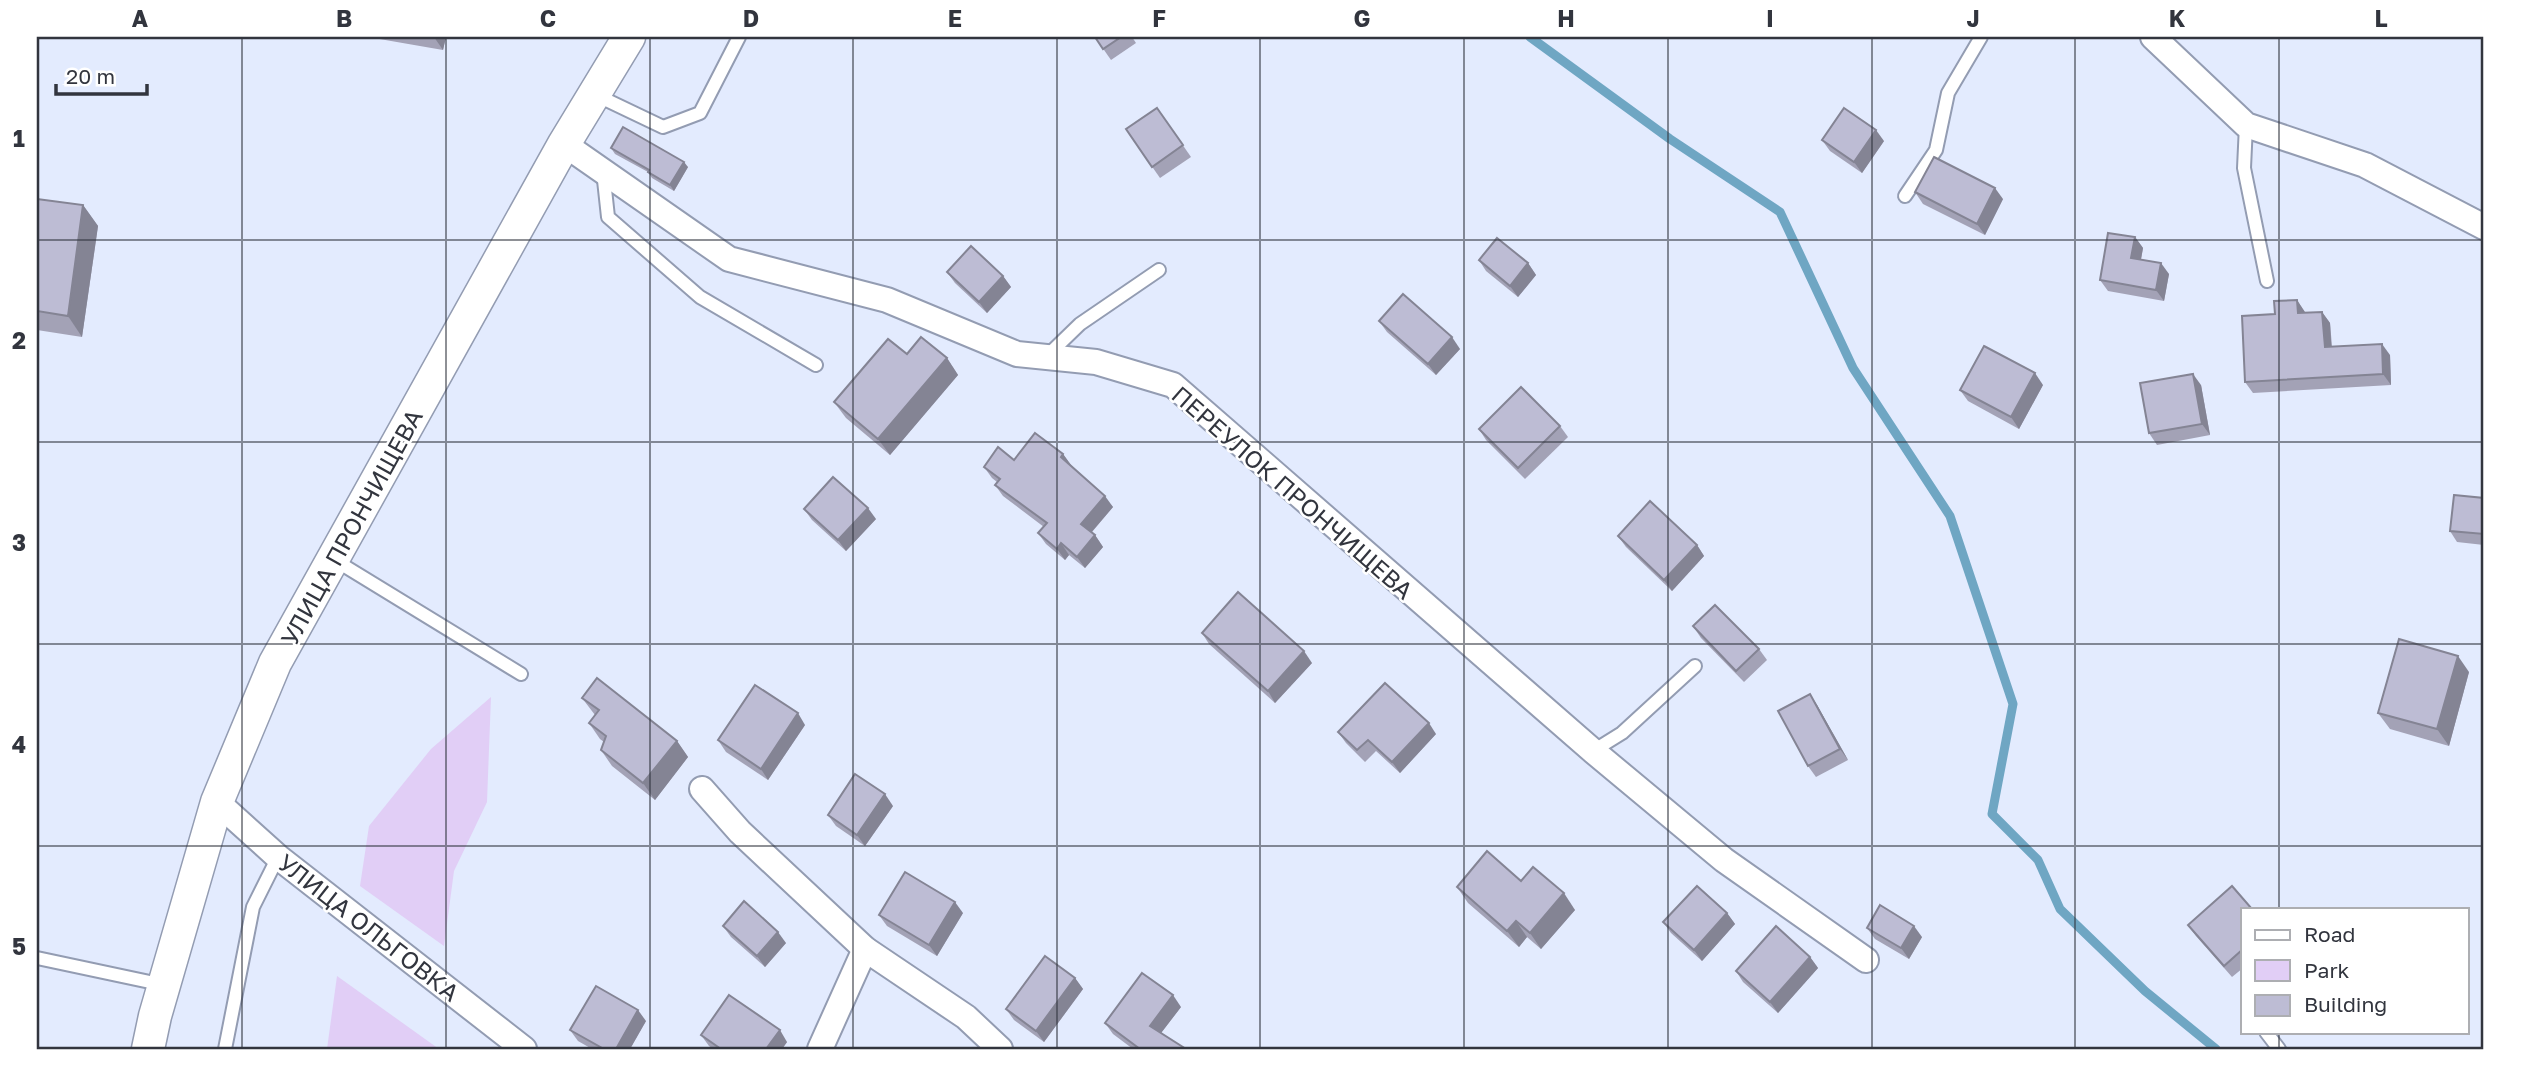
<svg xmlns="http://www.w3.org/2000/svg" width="2521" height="1086" font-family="'Golos Text',sans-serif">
<rect width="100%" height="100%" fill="#e3ebfe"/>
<g fill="#e1cef6">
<polygon points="491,697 487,802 454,871 444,946 360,886 369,826 431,749"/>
<polygon points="337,976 439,1049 327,1049"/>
</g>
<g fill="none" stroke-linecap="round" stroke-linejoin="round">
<polyline stroke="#6fa6c3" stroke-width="9" points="1530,37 1670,139 1780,212 1853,368 1950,516 2013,704 1992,814 2038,860 2060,909 2145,991 2216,1049"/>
<g stroke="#939cb2" stroke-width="16">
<g id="service">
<polyline points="596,95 663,127 700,113 739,37"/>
<polyline points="2246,125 2244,168 2267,281"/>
<polyline points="603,171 608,217 700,297 816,365"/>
<polyline points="1905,196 1936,150 1948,93 1981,37"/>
<polyline points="1047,356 1080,324 1159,270"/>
<polyline points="333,559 521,674"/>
<polyline points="1593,751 1622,733 1695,666"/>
<polyline points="37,958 164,985"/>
<polyline points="2266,1032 2279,1049"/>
<polyline points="225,1049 253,907 278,857"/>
</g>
</g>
<g stroke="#939cb2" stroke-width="28">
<g id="minor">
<polyline points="2153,37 2246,125 2365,165 2484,227"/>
<polyline points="564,144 729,259 887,300 1017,354 1096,362 1173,385 1593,751 1724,860 1866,960"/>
<polyline points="702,789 740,832 865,949 966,1017 1000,1049"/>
<polyline points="217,802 278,857 524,1049"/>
<polyline points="820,1049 865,949"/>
</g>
</g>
<g stroke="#939cb2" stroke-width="35">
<polyline id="tertiary" points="148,1049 155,1016 217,802 275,663 564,144 629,37"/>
</g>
<use href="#service" stroke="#fff" stroke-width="12"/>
<use href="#minor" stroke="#fff" stroke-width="24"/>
<use href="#tertiary" stroke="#fff" stroke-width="32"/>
</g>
<g fill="#a3a2b6">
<polygon points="368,37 446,37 443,50"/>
<polygon points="1095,37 1132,37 1136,43 1111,60"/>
<polygon points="1157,108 1191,157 1160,178 1126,129"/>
<polygon points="1822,140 1884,141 1862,173 1830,151"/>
<polygon points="611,148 688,167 674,191 652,178 648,172 615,154"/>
<polygon points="1915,192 2003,199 1985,235 1923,204"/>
<polygon points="37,199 83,205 98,226 82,337 37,330"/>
<polygon points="2135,237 2143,248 2141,260 2169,274 2164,301 2108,291 2100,280"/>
<polygon points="1479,260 1528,263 1536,275 1518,297 1486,271"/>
<polygon points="947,272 1003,276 1011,287 987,313 955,283"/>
<polygon points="2297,300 2305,313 2322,312 2330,323 2332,346 2390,355 2391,385 2253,393 2245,382 2275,314"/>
<polygon points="1379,321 1460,349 1436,375 1387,332"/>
<polygon points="907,354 947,358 958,375 890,455 846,418 834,402"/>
<polygon points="2043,385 2019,429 1968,401 1960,390"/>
<polygon points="2201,385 2210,435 2157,445 2149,433"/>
<polygon points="1560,426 1568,437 1525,479 1486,440 1479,429"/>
<polygon points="1063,454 1071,465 1113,507 1092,532 1095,535 1103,547 1085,568 1069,555 1065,560 1046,544 1038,533 1044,527 1003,496 995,485 997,482 992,478 984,467 1014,460"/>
<polygon points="2484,498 2484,545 2457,542 2450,531"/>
<polygon points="804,509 876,519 846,551 812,520"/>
<polygon points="1618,536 1697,545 1704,556 1672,591 1626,547"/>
<polygon points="1693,626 1759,649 1767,660 1744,682 1701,638"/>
<polygon points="1202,633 1312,663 1275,703 1209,644"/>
<polygon points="2469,672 2449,746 2390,729 2378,713"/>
<polygon points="582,698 677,741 688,757 655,800 612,766 601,750 604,742 600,739 589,723 595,715"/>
<polygon points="1817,705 1848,760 1816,777 1808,766"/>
<polygon points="805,725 768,780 726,752 718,740"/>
<polygon points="1338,732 1436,734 1400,773 1376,751 1365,762 1346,743"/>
<polygon points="893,806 865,846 836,826 828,815"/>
<polygon points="1521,881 1575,910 1541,949 1527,937 1519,947 1468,903 1457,887"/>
<polygon points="2243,909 2243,968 2232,977 2196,936 2188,925"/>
<polygon points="963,913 937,956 887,926 879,915"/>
<polygon points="1727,913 1735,924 1702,961 1671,933 1663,922"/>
<polygon points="723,926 786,943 765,967 731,937"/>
<polygon points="1867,928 1922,937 1909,959 1875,939"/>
<polygon points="1810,957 1818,968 1778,1013 1743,982 1736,971"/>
<polygon points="1075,978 1083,989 1044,1042 1014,1020 1006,1009"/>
<polygon points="1181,1007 1161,1033 1186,1049 1133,1049 1113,1034 1105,1023"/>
<polygon points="646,1021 630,1049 592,1049 578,1041 570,1030"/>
<polygon points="701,1035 787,1042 782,1049 713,1049 709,1046"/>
</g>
<g fill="#848494">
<polygon points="434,37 446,37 443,50"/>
<polygon points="1876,130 1884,141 1862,173 1854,162"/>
<polygon points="684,162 688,167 674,191 670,185"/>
<polygon points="1995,188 2003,199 1985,235 1977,224"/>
<polygon points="83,205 98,226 82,337 68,316"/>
<polygon points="2135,237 2143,248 2139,269 2131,258"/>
<polygon points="1528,263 1536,275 1518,297 1510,286"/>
<polygon points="2161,263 2169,274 2164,301 2156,290"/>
<polygon points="1003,276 1011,287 987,313 979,302"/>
<polygon points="2297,300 2305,312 2306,324 2298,313"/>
<polygon points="2322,312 2330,323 2332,358 2325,347"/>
<polygon points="1452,337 1460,349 1436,375 1428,364"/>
<polygon points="2382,344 2390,355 2391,385 2383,374"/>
<polygon points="947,358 958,375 890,455 878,439"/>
<polygon points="2035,373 2043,385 2019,429 2011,417"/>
<polygon points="2193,374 2201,385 2210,435 2202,424"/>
<polygon points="1063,454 1071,465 1061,457"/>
<polygon points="1105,496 1113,507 1089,535 1081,524"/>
<polygon points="868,508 876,519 846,551 838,540"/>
<polygon points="1095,535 1103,547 1085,568 1077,557"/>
<polygon points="1061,543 1069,555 1065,560 1057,549"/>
<polygon points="1697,545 1704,556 1672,591 1664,580"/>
<polygon points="1304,651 1312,663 1275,703 1268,691"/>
<polygon points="2458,656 2469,672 2449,746 2437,729"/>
<polygon points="1810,694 1817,705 1848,760 1840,749"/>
<polygon points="798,713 805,725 768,780 761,769"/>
<polygon points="1429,723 1436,734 1400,773 1392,762"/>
<polygon points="677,741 688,757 655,800 643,783"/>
<polygon points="885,794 893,806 865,846 857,835"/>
<polygon points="1564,893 1575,910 1541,949 1530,933"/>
<polygon points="955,902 963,913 937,956 929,945"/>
<polygon points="1727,913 1735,924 1702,961 1694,950"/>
<polygon points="1516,921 1527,937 1519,947 1507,931"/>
<polygon points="1914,926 1922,937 1909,959 1901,948"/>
<polygon points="778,932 786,943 765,967 757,956"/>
<polygon points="1810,957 1818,968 1778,1013 1770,1002"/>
<polygon points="1075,978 1083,989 1044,1042 1036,1031"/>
<polygon points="1173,995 1181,1007 1158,1037 1150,1026"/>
<polygon points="638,1010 646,1021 630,1049 616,1049"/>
<polygon points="780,1030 787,1042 782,1049 766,1049"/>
</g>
<g fill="#bdbcd4" stroke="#848494" stroke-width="2">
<polygon points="1095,37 1121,37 1103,49"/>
<polygon points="1157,108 1183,145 1152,167 1126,129"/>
<polygon points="1844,108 1876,130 1854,162 1822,140"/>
<polygon points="623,127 684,162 670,185 648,172 649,170 611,148"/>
<polygon points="1934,157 1995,188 1977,224 1915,192"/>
<polygon points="37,199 83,205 68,316 37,311"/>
<polygon points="2108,233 2135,237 2131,258 2161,263 2156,290 2100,280"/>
<polygon points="1497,238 1528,263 1510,286 1479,260"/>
<polygon points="971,246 1003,276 979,302 947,272"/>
<polygon points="1403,294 1452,337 1428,364 1379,321"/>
<polygon points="2297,300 2298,313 2322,312 2325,347 2382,344 2383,374 2245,382 2242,316 2275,314 2274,301"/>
<polygon points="921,337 947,358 878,439 834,402 888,339 907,354"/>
<polygon points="1984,346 2035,373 2011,417 1960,390"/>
<polygon points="2193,374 2202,424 2149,433 2140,383"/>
<polygon points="1521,387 1560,426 1518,468 1479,429"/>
<polygon points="1035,433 1063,454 1061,457 1105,496 1081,524 1095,535 1077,557 1061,543 1057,549 1038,533 1047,523 995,485 1000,479 984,467 998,447 1014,460"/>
<polygon points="833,477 868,508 838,540 804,509"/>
<polygon points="2454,495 2484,498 2484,534 2450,531"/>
<polygon points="1650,501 1697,545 1664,580 1618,536"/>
<polygon points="1238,592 1304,651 1268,691 1202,633"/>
<polygon points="1715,605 1759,649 1736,671 1693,626"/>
<polygon points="2399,639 2458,656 2437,729 2378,713"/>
<polygon points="597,678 677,741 643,783 601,750 606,736 589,723 599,710 582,698"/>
<polygon points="1385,683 1429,723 1392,762 1368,740 1357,750 1338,732"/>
<polygon points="755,685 798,713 761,769 718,740"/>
<polygon points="1810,694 1840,749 1808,766 1778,711"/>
<polygon points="855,774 885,794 857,835 828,815"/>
<polygon points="1487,851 1521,881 1533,867 1564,893 1530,933 1516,921 1507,931 1457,887"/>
<polygon points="905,872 955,902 929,945 879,915"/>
<polygon points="1697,886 1727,913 1694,950 1663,922"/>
<polygon points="2232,886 2252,909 2243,909 2243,949 2224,966 2188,925"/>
<polygon points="744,901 778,932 757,956 723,926"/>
<polygon points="1880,905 1914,926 1901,948 1867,928"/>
<polygon points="1776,926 1810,957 1770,1002 1736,971"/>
<polygon points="1045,956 1075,978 1036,1031 1006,1009"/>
<polygon points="1142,973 1173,995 1150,1026 1186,1049 1140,1049 1105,1023"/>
<polygon points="596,986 638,1010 616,1049 604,1049 570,1030"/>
<polygon points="729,995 780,1030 766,1049 721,1049 701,1035"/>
</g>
<path fill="none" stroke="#32353e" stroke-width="2" stroke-opacity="0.55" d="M 242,37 L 242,1049M 446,37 L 446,1049M 650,37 L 650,1049M 853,37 L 853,1049M 1057,37 L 1057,1049M 1260,37 L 1260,1049M 1464,37 L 1464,1049M 1668,37 L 1668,1049M 1872,37 L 1872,1049M 2075,37 L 2075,1049M 2279,37 L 2279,909M 37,240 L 2484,240M 37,442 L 2484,442M 37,644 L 2484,644M 37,846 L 2484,846M 2279,1032 L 2279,1049"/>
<g text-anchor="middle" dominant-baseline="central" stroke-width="5" stroke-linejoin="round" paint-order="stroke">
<g font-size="24" fill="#32353e" stroke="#fff">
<text transform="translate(1293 492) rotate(41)">ПЕРЕУЛОК ПРОНЧИЩЕВА</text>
<text transform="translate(351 527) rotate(-61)">УЛИЦА ПРОНЧИЩЕВА</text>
<text transform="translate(369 927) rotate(38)">УЛИЦА ОЛЬГОВКА</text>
</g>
</g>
<rect width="2521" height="1086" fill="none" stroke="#ffffff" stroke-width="77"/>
<rect x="2241" y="908" width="228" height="126" fill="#ffffff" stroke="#adaeb2" stroke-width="2"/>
<rect x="2255" y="930" width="35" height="10" fill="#ffffff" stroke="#adaeb2" stroke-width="2"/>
<text x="2304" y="942" font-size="21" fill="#32353e">Road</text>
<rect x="2255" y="960" width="35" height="21" fill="#e1cef6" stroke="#adaeb2" stroke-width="2"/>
<text x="2304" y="978" font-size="21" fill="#32353e">Park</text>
<rect x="2255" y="995" width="35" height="21" fill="#bdbcd4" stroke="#adaeb2" stroke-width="2"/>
<text x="2304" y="1012" font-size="21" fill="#32353e">Building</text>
<path d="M56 84v10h91v-10" fill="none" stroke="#32353e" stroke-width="3.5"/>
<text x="66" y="84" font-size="21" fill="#32353e" stroke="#ffffff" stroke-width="5" paint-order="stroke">20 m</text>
<rect x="38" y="38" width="2444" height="1010" fill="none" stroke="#32353e" stroke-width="2.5"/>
<g font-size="23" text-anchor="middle" font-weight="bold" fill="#32353e">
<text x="140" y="27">A</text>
<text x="344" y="27">B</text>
<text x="548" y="27">C</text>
<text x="751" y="27">D</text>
<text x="955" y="27">E</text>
<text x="1159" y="27">F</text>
<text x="1362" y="27">G</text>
<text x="1566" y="27">H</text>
<text x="1770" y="27">I</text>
<text x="1973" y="27">J</text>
<text x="2177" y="27">K</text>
<text x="2381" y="27">L</text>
<text x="19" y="147">1</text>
<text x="19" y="349">2</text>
<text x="19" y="551">3</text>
<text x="19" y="753">4</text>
<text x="19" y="955">5</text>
</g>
</svg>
